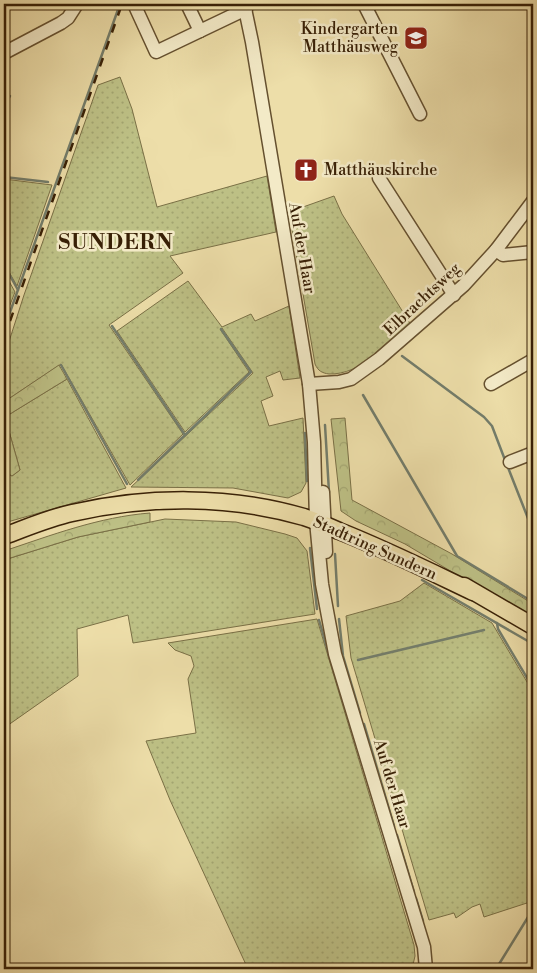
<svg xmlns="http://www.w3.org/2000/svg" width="537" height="973" font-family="'Libre Bodoni',serif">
<defs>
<pattern id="grass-dots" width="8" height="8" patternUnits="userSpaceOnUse" patternTransform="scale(1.25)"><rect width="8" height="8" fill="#bdc085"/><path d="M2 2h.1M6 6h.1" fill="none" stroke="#a3a571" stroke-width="1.8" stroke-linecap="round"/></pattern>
<pattern id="forest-crowns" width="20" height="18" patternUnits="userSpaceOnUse" patternTransform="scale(1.25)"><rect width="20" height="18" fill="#bdc085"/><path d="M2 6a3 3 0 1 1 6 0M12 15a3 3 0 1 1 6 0" fill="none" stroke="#a3a571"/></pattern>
</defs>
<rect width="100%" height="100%" fill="#eddea9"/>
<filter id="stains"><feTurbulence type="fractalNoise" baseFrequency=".004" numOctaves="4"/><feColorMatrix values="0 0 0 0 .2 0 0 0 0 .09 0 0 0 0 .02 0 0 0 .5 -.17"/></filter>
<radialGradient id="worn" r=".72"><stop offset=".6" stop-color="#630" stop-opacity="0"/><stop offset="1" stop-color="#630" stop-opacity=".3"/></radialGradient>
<g fill="url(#grass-dots)" stroke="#7a7046">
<polygon points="120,77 132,109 157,207 267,176 276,232 170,256 183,273 109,325 183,434 130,485 61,364 4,402 4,357 24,295 98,85"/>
<polygon points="4,179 52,185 17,286 4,263"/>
<path d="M 334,196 L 342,214 L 411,325 C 387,344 361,375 329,374 C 322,373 318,371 315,364 L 289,212 Z"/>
<polygon points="4,272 15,292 8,310 4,310"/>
<polygon points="188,281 222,327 251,314 255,321 289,306 300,378 283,380 280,371 266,377 273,396 261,401 269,426 303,418 306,483 301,492 288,498 233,488 131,487 253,373 222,328 220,329 249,372 185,432 117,331"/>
<polygon points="67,379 126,488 4,523 4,471 12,476 20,470 5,417"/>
<polygon points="165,519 236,522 285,534 297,538 307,551 315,614 133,643 128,615 77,629 78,676 4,728 4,560 78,537"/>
<polygon points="424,583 492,623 533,692 533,901 484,917 480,904 472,907 456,918 454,913 429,920 351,658 346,616 400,601"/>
<polygon points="317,619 414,945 415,956 412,969 248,969 170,800 146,741 196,733 188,679 194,666 191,656 175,650 168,643"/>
</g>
<g fill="url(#forest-crowns)" stroke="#7a7046">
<polygon points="59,365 67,379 5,417 20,470 12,476 4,471 4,402"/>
<polygon points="345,418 352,500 452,554 533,604 533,620 405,544 356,521 341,511 331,419"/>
<path d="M 150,513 L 150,522 L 78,537 L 4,560 L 4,551 C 52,535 99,517 150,513 Z"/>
</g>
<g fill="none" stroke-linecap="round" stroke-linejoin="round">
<g stroke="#737d6b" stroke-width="2.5">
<polyline points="4,107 10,96"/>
<polyline points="4,177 48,182"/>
<polyline points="4,265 18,290"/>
<polyline points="112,326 185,435 138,480"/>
<polyline points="4,329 120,4"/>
<polyline points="402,356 484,417 492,426 505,460"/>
<polyline points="61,365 127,484"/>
<polyline points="363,395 457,556 533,602"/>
<polyline points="325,425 329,492"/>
<polyline points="305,433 307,481"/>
<polyline points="185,435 251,372 221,329"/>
<polyline points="507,465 533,531"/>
<polyline points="310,548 317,609"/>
<polyline points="335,554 338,606"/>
<polyline points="422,580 533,644"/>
<polyline points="339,619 343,656 360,713"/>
<polyline points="319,620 329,655"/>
<polyline points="497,623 498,629 533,688"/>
<polyline points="358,660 484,630"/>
<polyline points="4,722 8,720"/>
<polyline points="364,724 394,826"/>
<polyline points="397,835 414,892"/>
<polyline points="416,898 423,921"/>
<polyline points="496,969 533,909"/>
</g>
<g stroke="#65502f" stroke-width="15">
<g id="minor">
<polyline points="134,4 156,52 246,9"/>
<polyline points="187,4 200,31"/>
<polyline points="244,4 252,42 309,384 314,442 316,521 322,584 335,654 424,947 426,969"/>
<polyline points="364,4 420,114"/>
<polyline points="4,53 61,23 68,18 77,4"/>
<polyline points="379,178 454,295"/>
<polyline points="496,250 503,255 533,252"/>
<polyline points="309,384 339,382 351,379 379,359 464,285 496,250 533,201"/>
<polyline points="491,384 533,360"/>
<polyline points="510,462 533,453"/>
<polyline points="323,492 326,552"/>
</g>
</g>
<g stroke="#382006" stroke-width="19">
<g id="major">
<path d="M 4,536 C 26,528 49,518 72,513 C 147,496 229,495 304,517 C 316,521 328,526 339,531 C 385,549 429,571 473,592"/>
<polyline points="464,586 533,626"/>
</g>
</g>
<use href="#minor" stroke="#f3eac7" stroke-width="12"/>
<use href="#major" stroke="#eddea9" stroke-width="16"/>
<polyline stroke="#382006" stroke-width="2.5" stroke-dasharray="9 9" stroke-linecap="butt" points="4,338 122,4"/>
</g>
<defs>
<g id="school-square" transform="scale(1.25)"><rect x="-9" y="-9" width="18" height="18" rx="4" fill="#8f2418" stroke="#f3eac7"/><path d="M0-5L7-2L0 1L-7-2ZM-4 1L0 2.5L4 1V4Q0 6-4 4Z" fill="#fff"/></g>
<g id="church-square" transform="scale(1.25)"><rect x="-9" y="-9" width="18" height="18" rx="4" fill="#8f2418" stroke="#f3eac7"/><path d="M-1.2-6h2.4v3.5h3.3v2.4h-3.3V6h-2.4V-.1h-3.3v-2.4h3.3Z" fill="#fff"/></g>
</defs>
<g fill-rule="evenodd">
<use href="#school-square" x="416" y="38"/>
<use href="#church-square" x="306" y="170"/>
</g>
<g text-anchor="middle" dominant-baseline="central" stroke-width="5" stroke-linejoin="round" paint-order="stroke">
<g font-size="16" fill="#382006" stroke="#f3eac7" text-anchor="end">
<text x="398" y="29">Kindergarten<tspan x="398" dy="18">Matthäusweg</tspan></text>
<text x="324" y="170" text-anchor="start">Matthäuskirche</text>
</g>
<g font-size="16" fill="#382006" stroke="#f3eac7">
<text transform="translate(302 248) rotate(80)">Auf der Haar</text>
<text transform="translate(422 299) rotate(-43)">Elbrachtsweg</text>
<text transform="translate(375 548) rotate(24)">Stadtring Sundern</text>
<text transform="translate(392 784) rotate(73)">Auf der Haar</text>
</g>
<g font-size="21" font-weight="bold" letter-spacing="1" fill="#382006" stroke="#f3eac7">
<text x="116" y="243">SUNDERN</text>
</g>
</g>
<rect width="537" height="973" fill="none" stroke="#eddea9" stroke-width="20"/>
<rect x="5" y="5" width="527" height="963" fill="none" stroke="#382006" stroke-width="2.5"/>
<rect x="10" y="10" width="517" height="953" fill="none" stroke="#382006"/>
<rect width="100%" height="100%" filter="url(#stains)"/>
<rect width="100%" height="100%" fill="url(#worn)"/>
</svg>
